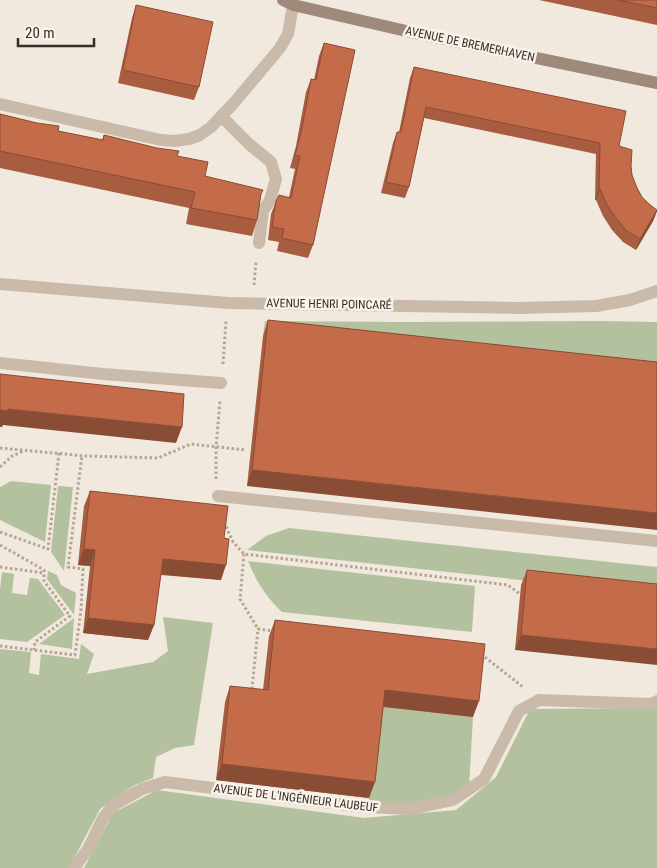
<svg xmlns="http://www.w3.org/2000/svg" width="657" height="868" font-family="'Roboto Condensed',sans-serif">
<rect width="100%" height="100%" fill="#f2e9de"/>
<g fill="#b4c19e">
<polygon points="265,321 402,322 601,321 657,322 657,378 263,336"/>
<polygon points="11,481 51,485 45,542 0,520 0,487"/>
<polygon points="58,486 73,487 64,571 51,552"/>
<polygon points="289,528 657,567 657,595 247,550 266,536"/>
<path d="M 248,561 L 475,586 L 472,632 L 282,612 C 266,597 256,581 248,561 Z"/>
<polygon points="48,571 57,575 61,585 76,593 74,615 47,579"/>
<polygon points="2,572 14,574 12,593 27,595 30,578 38,579 65,615 27,642 0,639 0,590"/>
<polygon points="163,617 213,623 194,745 175,748 156,757 153,778 135,785 100,809 69,868 0,868 0,649 31,652 29,673 39,675 41,654 79,659 81,644 94,654 87,674 153,662 168,651"/>
<polygon points="74,618 72,649 39,644"/>
<polygon points="380,706 473,717 469,787 453,800 369,807 369,798"/>
<polygon points="657,708 657,868 84,868 113,813 157,790 364,818 456,810 496,777 530,709"/>
</g>
<g fill="none" stroke-linecap="round" stroke-linejoin="round">
<g stroke="#b6a494" stroke-width="3" stroke-dasharray="2.5 2.5" stroke-linecap="butt">
<polyline points="254,285 256,261"/>
<polyline points="223,364 226,321"/>
<polyline points="0,448 86,456 158,458 191,444 246,450"/>
<polyline points="0,467 12,456 24,451"/>
<polyline points="216,479 216,447 220,401"/>
<polyline points="224,522 233,542 244,554 508,585 520,594"/>
<polyline points="0,532 48,549 59,453"/>
<polyline points="0,545 44,570 44,581 70,616 35,642 34,650"/>
<polyline points="244,554 240,599 258,629"/>
<polyline points="0,567 44,573"/>
<polyline points="0,646 75,655 81,610 83,569 68,567 82,455"/>
<polyline points="481,654 523,687"/>
<polyline points="252,689 258,629 274,631"/>
</g>
<g stroke="#cabaaa" stroke-width="12">
<polyline points="0,104 161,140 175,141 189,139 200,135 211,127 233,104 280,48 288,34 293,5"/>
<polyline points="221,116 249,144 271,162 276,179 270,200 263,211 259,243"/>
<polyline points="0,363 103,374 221,383"/>
<polyline points="218,496 657,541"/>
</g>
<g stroke="#cabaaa" stroke-width="12">
<polyline points="0,284 228,303 519,308 596,306 630,300 657,291"/>
<polyline points="74,868 88,849 103,818 114,805 142,789 165,782 364,807 411,809 453,800 484,779 519,711 539,700 651,704 657,701"/>
</g>
<polyline stroke="#9e897b" stroke-width="12" points="283,0 293,5 415,33 657,83"/>
</g>
<g fill="#a95d40">
<polygon points="539,0 657,0 657,25"/>
<polygon points="136,5 199,87 194,100 118,83 132,18"/>
<polygon points="324,43 313,245 308,258 277,251 279,242 268,240 271,214 276,201 289,197 295,169 290,168 296,146 306,92 311,79 314,80 319,56"/>
<polygon points="414,67 619,146 631,166 632,175 637,188 642,197 657,211 653,221 636,250 623,242 612,230 603,216 596,200 595,200 596,154 424,118 409,187 405,198 381,193 393,143 397,132 399,132 410,78"/>
<polygon points="0,114 58,131 102,140 104,135 177,156 205,176 261,195 257,220 252,236 186,224 189,208 0,168"/>
<polygon points="268,320 657,362 247,486 263,336"/>
<polygon points="90,491 224,538 221,580 161,575 154,625 148,640 83,633 90,566 78,565 84,506"/>
<polygon points="527,570 657,584 515,650 521,585"/>
<polygon points="275,620 473,717 383,707 369,798 216,780 225,702 230,686 263,690 269,636"/>
</g>
<g fill="#894c34">
<polygon points="599,189 600,189 596,200 595,200"/>
<polygon points="657,211 653,221 636,250 640,239"/>
<polygon points="8,409 182,427 176,443 3,425 2,427 0,427 0,410"/>
<polygon points="252,470 657,513 657,530 247,486"/>
<polygon points="84,549 95,550 90,566 78,565"/>
<polygon points="163,559 226,565 221,580 157,574"/>
<polygon points="88,618 154,625 148,640 83,633"/>
<polygon points="521,635 657,649 657,665 515,650"/>
<polygon points="385,690 479,701 473,717 379,706"/>
<polygon points="222,764 375,782 369,798 216,780"/>
</g>
<g fill="#c46c4a" stroke="#894c34">
<polygon points="618,0 657,0 657,8"/>
<polygon points="136,5 213,22 199,87 123,70"/>
<polygon points="324,43 355,50 313,245 282,238 284,229 272,227 276,201 279,195 291,198 300,156 295,155 301,133 311,79 316,80"/>
<polygon points="414,67 626,111 619,146 632,150 631,166 632,175 637,188 642,197 649,204 657,210 640,239 627,231 616,218 607,205 600,189 599,189 600,143 426,107 409,187 386,182 397,132 401,132"/>
<polygon points="0,114 37,123 59,126 58,131 103,140 104,135 157,148 179,151 177,156 208,162 205,176 263,190 261,194 257,220 191,208 195,192 0,151"/>
<polygon points="268,320 657,362 657,513 252,470"/>
<polygon points="0,374 184,394 182,427 8,409 8,411 0,410"/>
<polygon points="90,491 228,506 224,538 229,539 226,565 163,559 154,625 88,618 95,550 84,549"/>
<polygon points="527,570 657,584 657,649 521,635"/>
<polygon points="275,620 485,644 479,701 385,690 375,782 222,764 230,686 268,690"/>
</g>
<g text-anchor="middle" dominant-baseline="central" stroke-width="5" stroke-linejoin="round" paint-order="stroke">
<g font-size="12" fill="#382e29" stroke="#faf3ea">
<text transform="translate(470 44) rotate(12)">AVENUE DE BREMERHAVEN</text>
<text transform="translate(329 304) rotate(1)">AVENUE HENRI POINCARÉ</text>
<text transform="translate(296 798) rotate(7)">AVENUE DE L'INGÉNIEUR LAUBEUF</text>
</g>
</g>
<path d="M18 38v8h76v-8" fill="none" stroke="#382e29" stroke-width="2.5"/>
<text x="25" y="38" font-size="15" fill="#382e29" stroke="#faf3ea" stroke-width="4" paint-order="stroke">20 m</text>
</svg>
